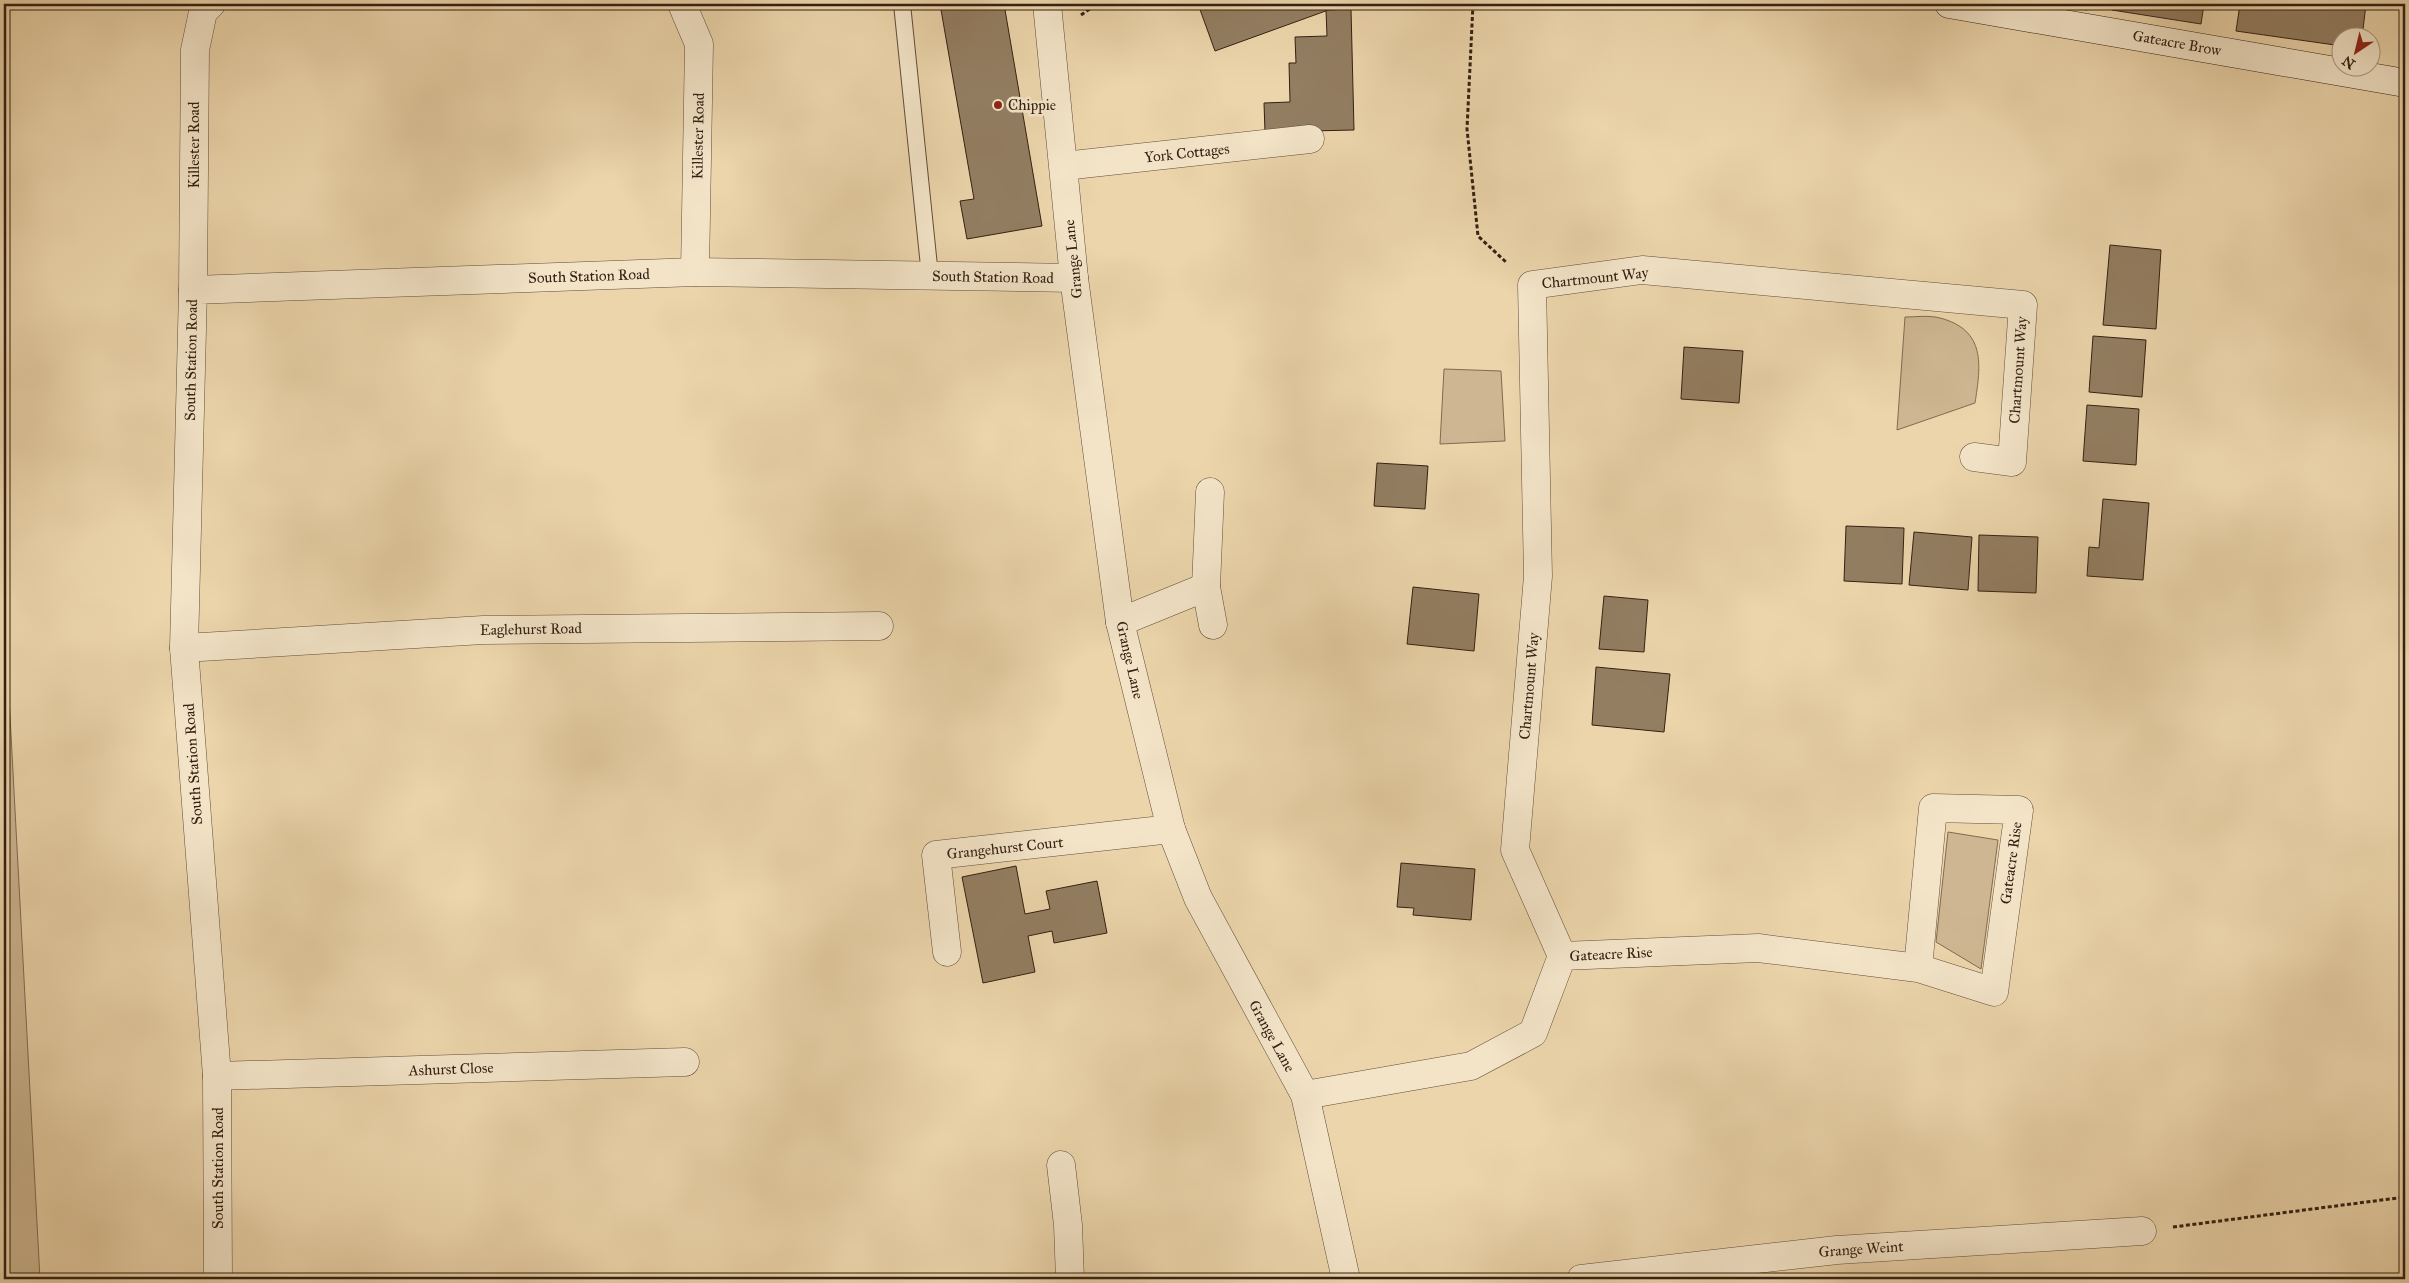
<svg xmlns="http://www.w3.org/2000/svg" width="2409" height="1283" font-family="'IM FELL Great Primer',serif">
<rect width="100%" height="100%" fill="#ecd5ab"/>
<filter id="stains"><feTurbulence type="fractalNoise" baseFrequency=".004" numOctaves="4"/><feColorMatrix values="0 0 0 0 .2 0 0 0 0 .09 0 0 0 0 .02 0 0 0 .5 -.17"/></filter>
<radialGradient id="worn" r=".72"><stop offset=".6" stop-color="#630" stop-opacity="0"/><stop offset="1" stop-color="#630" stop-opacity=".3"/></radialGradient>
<g fill="#cdb691" stroke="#806b52">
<polygon points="4,4 7,4 9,697 40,1279 4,1279"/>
<path d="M 1905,317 C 1916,317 1929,315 1940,318 C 1986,330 1981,365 1975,403 L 1897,430 Z"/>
<polygon points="1444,369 1501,371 1505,441 1440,444"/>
<polygon points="1948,832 1998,840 1981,969 1936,942"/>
</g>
<g fill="#937e62" stroke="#332013">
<polygon points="940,4 1004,4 1042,226 967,239 960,201 974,199"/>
<polygon points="1198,4 1345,4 1215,51"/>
<polygon points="2053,4 2088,4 2087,10"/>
<polygon points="2113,4 2204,4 2201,24 2112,10"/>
<polygon points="2240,4 2366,4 2362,38 2342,38 2342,46 2236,31"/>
<polygon points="1351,9 1354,130 1265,132 1264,103 1290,102 1289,63 1296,63 1295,37 1327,36 1326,10"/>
<polygon points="2110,245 2161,250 2156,329 2103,325"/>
<polygon points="2093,336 2146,340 2142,397 2089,392"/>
<polygon points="1684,347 1743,351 1739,403 1681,399"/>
<polygon points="2087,405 2139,409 2136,465 2083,461"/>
<polygon points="1377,463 1428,466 1425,509 1374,506"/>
<polygon points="2103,499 2149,503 2143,580 2087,576 2089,547 2099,548"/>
<polygon points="1846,526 1904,528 1902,584 1844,581"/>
<polygon points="1914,532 1972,537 1968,590 1909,585"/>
<polygon points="1979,535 2038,537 2036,593 1978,591"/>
<polygon points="1413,587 1479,594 1474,651 1407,644"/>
<polygon points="1604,596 1648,600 1644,652 1599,649"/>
<polygon points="1596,667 1670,674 1664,732 1592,725"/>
<polygon points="1401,863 1475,869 1471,920 1413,915 1414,908 1397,907"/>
<polygon points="1016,866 1025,914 1050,909 1046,891 1097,881 1107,933 1054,943 1052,931 1028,936 1035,972 983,983 962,877"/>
</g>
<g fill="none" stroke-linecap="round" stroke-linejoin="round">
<g stroke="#614d39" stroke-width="18">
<polyline id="service" points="902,4 930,276"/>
</g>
<g stroke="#614d39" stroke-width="29">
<g id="minor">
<polyline points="682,4 699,44 695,272"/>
<polyline points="1047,4 1074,278 1120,622 1171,829 1198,898 1305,1095 1346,1279"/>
<polyline points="1064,166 1310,139"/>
<polyline points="193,290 195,50 203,12 211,4"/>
<polyline points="1210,492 1206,587 1213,625"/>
<polyline points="1120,622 1206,587"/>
<polyline points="184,648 483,630 879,626"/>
<polyline points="947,952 936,855 1171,829"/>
<polyline points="1562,956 1515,850 1538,576 1532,285 1642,270 2023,305 2012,462 1974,457"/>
<polyline points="217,1076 685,1062"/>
<polyline points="1305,1095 1471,1066 1533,1033 1562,956 1758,948 1918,968 1994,992 2019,810 1933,808 1918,968"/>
<polyline points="1061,1165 1068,1225 1070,1279"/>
<polyline points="218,1279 217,1076 184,648 193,290 695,272 1074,278"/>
<polyline points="1581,1279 1837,1250 2142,1231"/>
</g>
</g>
<g stroke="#332013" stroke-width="29">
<polyline id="secondary" points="1949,4 2405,83"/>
</g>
<g stroke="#332013" stroke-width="3" stroke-dasharray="4 2.5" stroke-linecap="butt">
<polyline points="1473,4 1467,129 1478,236 1507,263"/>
<polyline points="1081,15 1097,4"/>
<polyline points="2173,1227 2405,1197"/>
</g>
<use href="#service" stroke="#f3e4c8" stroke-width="16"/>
<use href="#minor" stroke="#f3e4c8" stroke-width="28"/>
<use href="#secondary" stroke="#f3e4c8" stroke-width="28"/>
</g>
<circle fill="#8f2418" stroke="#f3e4c8" stroke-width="2" cx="998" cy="105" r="5"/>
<g text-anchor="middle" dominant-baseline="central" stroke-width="5" stroke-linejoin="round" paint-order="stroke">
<g font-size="15" fill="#332013" stroke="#f3e4c8">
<text transform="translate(2177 43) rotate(10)">Gateacre Brow</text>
<text transform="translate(698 136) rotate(-89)">Killester Road</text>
<text transform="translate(194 145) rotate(-90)">Killester Road</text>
<text transform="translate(1187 153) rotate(-6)">York Cottages</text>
<text transform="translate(1073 259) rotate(-96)">Grange Lane</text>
<text transform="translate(589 276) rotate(-2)">South Station Road</text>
<text transform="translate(993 277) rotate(1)">South Station Road</text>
<text transform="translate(1595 278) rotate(-6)">Chartmount Way</text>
<text transform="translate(191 360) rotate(-89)">South Station Road</text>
<text transform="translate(2018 370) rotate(-86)">Chartmount Way</text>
<text transform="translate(531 629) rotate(-1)">Eaglehurst Road</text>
<text transform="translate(1130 660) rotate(77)">Grange Lane</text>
<text transform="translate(1529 686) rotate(-85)">Chartmount Way</text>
<text transform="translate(193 764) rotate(-94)">South Station Road</text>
<text transform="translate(1005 848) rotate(-6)">Grangehurst Court</text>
<text transform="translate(2011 863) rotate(-82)">Gateacre Rise</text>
<text transform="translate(1611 954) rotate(-3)">Gateacre Rise</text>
<text transform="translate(1272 1036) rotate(61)">Grange Lane</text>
<text transform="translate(451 1069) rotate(-2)">Ashurst Close</text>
<text transform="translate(218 1168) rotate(-90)">South Station Road</text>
<text transform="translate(1861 1249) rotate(-4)">Grange Weint</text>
</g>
<g font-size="15" fill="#332013" stroke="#f3e4c8" text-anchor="start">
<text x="1008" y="105">Chippie</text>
</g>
</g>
<rect width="2409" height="1283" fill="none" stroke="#ecd5ab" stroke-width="20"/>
<rect x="5" y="5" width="2399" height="1273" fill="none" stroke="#332013" stroke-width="2.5"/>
<rect x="10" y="10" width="2389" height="1263" fill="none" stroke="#332013"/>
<g transform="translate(2356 52) rotate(215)"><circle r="24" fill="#f3e4c8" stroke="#a69680"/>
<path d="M0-4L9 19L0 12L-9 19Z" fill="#8f2418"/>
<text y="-8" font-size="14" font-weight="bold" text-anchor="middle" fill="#332013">N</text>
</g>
<rect width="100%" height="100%" filter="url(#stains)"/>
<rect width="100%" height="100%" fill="url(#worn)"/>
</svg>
